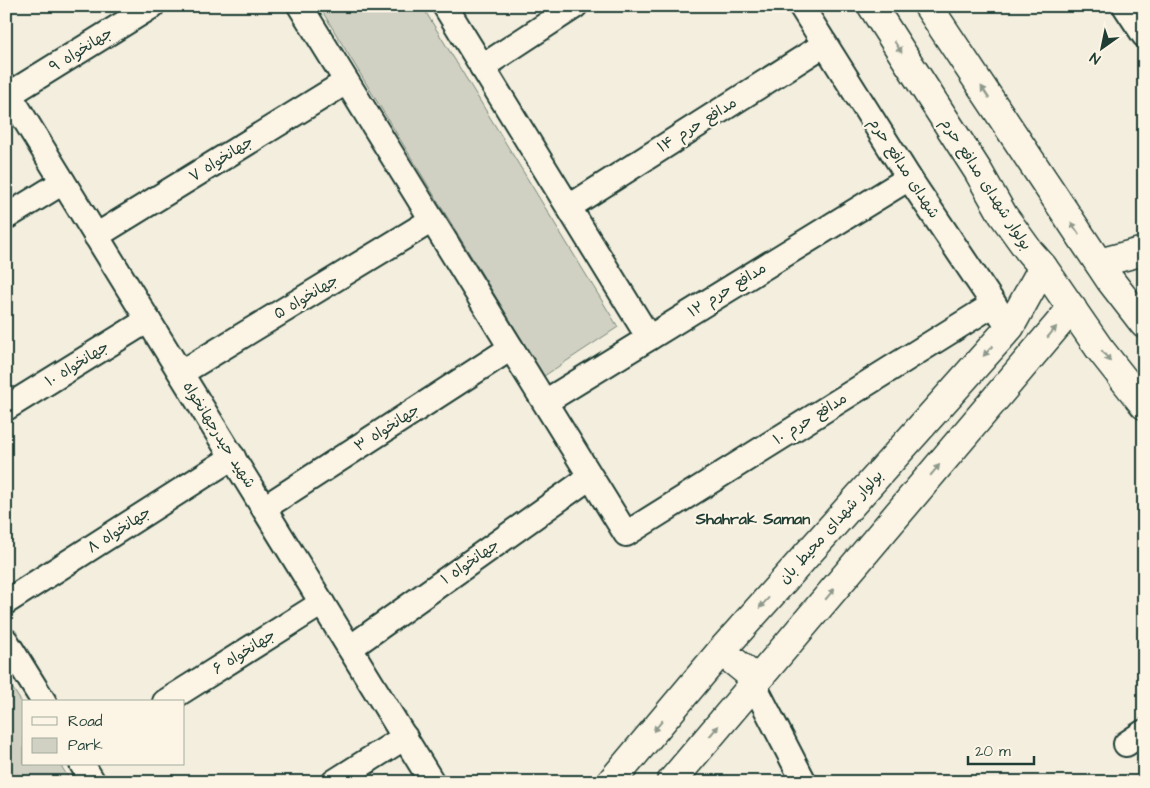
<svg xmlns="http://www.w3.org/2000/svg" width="1150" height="788" font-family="'Architects Daughter','Playpen Sans Arabic',sans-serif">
<rect width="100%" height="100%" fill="#f3eede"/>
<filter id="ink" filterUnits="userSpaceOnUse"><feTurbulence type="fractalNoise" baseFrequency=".02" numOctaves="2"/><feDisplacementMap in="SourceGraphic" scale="10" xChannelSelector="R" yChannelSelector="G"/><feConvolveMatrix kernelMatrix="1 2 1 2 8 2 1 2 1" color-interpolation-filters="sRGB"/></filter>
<g filter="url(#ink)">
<g fill="#d0d1c2" stroke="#78877b">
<polygon points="319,6 422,6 618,327 544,376"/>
<polygon points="6,678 24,706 24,764 60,764 71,782 6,782"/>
</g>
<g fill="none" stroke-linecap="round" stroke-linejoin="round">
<g stroke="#1f3d34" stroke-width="28">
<g id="minor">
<polyline points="300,6 626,534 994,304"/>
<polyline points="445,6 649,338"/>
<polyline points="801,6 909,178 1003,318"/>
<polyline points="1125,6 1144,35"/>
<polyline points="482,67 575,6"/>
<polyline points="6,89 432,782"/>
<polyline points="10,94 152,6"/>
<polyline points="569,207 825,44"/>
<polyline points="6,217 63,182"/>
<polyline points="96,236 346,82"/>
<polyline points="181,373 432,220"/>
<polyline points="545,402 909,178"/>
<polyline points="6,408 148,320"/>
<polyline points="264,508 511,348"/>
<polyline points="6,602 233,457"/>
<polyline points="6,641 44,702"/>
<polyline points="350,648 590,477"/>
<polyline points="754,685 804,782"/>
<polyline points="165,702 322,603"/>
<polyline points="1126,744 1144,732"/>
<polyline points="82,764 93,782"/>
<polyline points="334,782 405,737"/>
</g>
</g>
<g stroke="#1f3d34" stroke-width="31">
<g id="tertiary">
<polyline points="1099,263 1144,251"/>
<polyline points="721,651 757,680"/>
<polyline points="611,782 721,651 1010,327 1043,267"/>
<polyline points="671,782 1072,308"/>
</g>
</g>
<g stroke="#1f3d34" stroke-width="31">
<g id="secondary">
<polyline points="872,6 978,171 1003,215 1029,251 1043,267 1099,348 1144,405"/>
<polyline points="928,6 1110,280 1144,324"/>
</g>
</g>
<use href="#minor" stroke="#fcf5e5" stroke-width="24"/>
<use href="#tertiary" stroke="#fcf5e5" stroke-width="28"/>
<use href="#secondary" stroke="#fcf5e5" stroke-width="28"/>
</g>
<defs><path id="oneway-solid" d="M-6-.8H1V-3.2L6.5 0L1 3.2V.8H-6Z" transform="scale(1.25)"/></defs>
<g fill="#8e998c">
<use href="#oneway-solid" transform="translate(898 47) rotate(57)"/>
<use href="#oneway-solid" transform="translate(985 92) rotate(-123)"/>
<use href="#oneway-solid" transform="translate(1075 228) rotate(-124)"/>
<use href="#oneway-solid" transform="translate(1052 332) rotate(-50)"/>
<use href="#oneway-solid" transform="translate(988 351) rotate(132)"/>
<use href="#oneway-solid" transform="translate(1106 356) rotate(52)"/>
<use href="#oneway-solid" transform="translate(935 470) rotate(-50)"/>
<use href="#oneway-solid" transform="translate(830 594) rotate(-50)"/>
<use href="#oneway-solid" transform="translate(764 603) rotate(132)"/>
<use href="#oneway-solid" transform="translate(658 726) rotate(130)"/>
<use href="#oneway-solid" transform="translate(714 731) rotate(-50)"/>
</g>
</g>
<g text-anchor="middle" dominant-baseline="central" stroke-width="4.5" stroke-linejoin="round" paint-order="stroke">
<g font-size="15" fill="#1f3d34" stroke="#fcf5e5">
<text transform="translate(81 50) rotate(-32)">جهانخواه ۹</text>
<text transform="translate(697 125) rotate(-32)">مدافع حرم ۱۴</text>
<text transform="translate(221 159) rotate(-32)">جهانخواه ۷</text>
<text transform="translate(904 168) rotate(57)">شهدای مدافع حرم</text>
<text transform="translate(986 184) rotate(57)">بولوار شهدای مدافع حرم</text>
<text transform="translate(727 290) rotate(-32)">مدافع حرم ۱۲</text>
<text transform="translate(306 297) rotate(-31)">جهانخواه ۵</text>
<text transform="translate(77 364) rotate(-32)">جهانخواه ۱۰</text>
<text transform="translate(810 419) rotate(-32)">مدافع حرم ۱۰</text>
<text transform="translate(387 428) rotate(-33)">جهانخواه ۳</text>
<text transform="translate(219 435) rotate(58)">شهید حیدرجهانخواه</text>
<text transform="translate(831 527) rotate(-48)">بولوار شهدای محیط بان</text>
<text transform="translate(119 530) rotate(-33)">جهانخواه ۸</text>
<text transform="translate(470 562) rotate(-35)">جهانخواه ۱</text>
<text transform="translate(244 652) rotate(-32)">جهانخواه ۶</text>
</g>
<g font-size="16" font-weight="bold" fill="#1f3d34" stroke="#fcf5e5">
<text x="753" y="519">Shahrak Saman</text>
</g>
</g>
<rect width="1150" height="788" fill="none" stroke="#fcf5e5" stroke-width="25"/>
<rect x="12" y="12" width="1125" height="763" fill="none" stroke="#1f3d34" stroke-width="2" filter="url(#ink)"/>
<rect x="22" y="700" width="162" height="65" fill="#fcf5e5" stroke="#a4ab9e"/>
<rect x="32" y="717" width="25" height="8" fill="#fcf5e5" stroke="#a4ab9e"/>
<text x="68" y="726" font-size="15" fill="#1f3d34">Road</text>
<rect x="32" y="738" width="25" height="15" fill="#d0d1c2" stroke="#a4ab9e"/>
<text x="68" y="750" font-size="15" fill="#1f3d34">Park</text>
<g transform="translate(1102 48) rotate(213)" stroke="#fcf5e5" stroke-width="4" paint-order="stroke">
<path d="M0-4L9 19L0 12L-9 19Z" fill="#1f3d34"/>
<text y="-8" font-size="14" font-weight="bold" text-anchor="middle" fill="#1f3d34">N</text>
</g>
<path d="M968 756v8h66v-8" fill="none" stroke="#1f3d34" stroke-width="2.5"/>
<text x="975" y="756" font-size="15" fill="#1f3d34" stroke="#fcf5e5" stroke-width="4" paint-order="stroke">20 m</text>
</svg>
